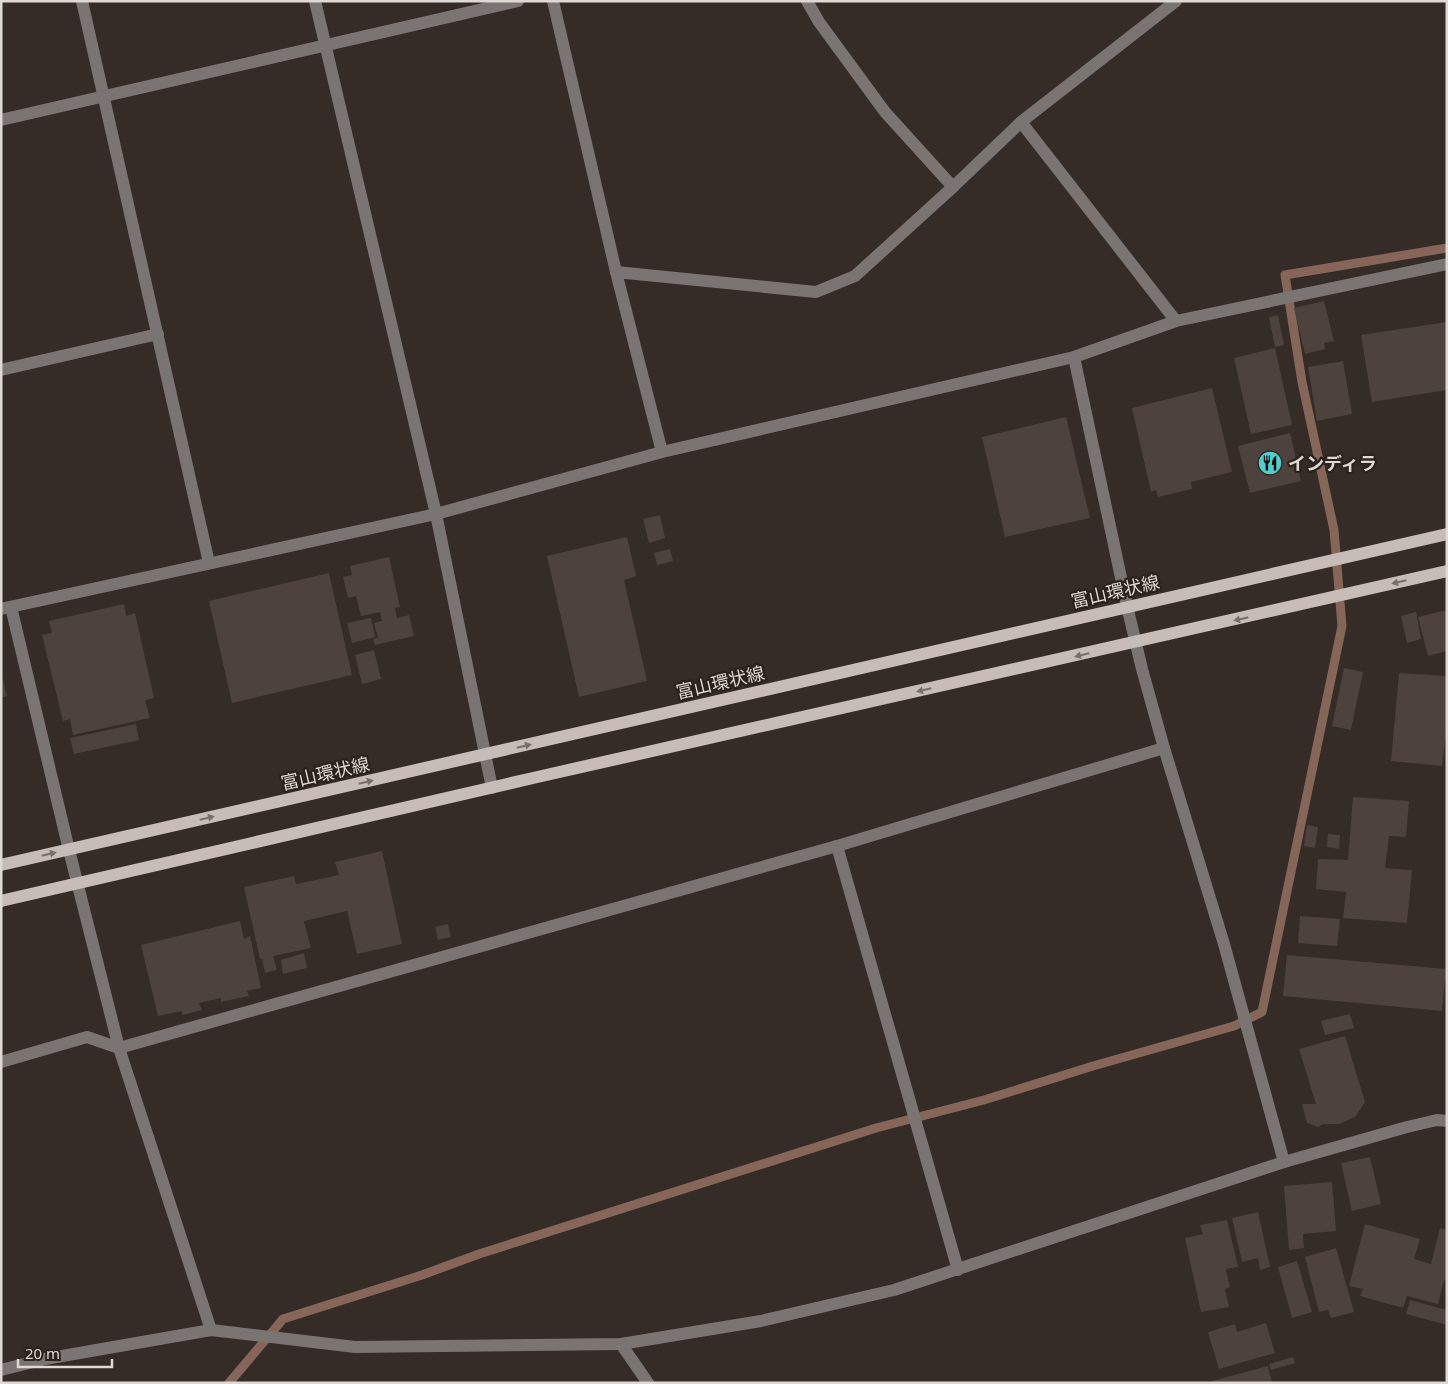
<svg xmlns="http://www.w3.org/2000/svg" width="1448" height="1384" font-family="'Noto Sans','Noto Sans JP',sans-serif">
<rect width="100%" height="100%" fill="#352b27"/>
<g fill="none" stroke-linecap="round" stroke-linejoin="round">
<polyline stroke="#856659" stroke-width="9" points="229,1383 283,1319 422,1275 479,1254 876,1128 984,1100 1093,1066 1234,1026 1262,1012 1342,626 1334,530 1302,382 1285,275 1447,248"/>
</g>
<g fill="#4d423d">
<polygon points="1324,301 1334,341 1324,343 1325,349 1305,354 1294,308"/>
<polygon points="1278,315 1284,345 1275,347 1269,317"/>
<polygon points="1447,322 1447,390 1372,402 1361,335"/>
<polygon points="1275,348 1292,425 1251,434 1234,358"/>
<polygon points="1343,361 1352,414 1317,421 1308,367"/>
<polygon points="1212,388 1232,472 1191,482 1192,489 1158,497 1156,490 1151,492 1132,408"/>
<polygon points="1066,417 1090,518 1005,537 982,437"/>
<polygon points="1290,433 1301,481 1250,493 1238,446"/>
<polygon points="660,515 665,538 649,543 643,519"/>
<polygon points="627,537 636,576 624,580 647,681 579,697 547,556"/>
<polygon points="670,549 673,561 657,565 654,553"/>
<polygon points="389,557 400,607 395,608 397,618 409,615 414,636 375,645 373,639 378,638 374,623 382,621 380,612 361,616 356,596 348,598 343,577 352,575 350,566"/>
<polygon points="329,573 352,675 232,703 209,601"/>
<polygon points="124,604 126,616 135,613 154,698 145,700 150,718 73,735 70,719 63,721 42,635 52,633 49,621"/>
<polygon points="1447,610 1447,651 1428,656 1418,617"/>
<polygon points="1416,612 1421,639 1407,643 1401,616"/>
<polygon points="371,618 375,637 352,643 347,623"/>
<polygon points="374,650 381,679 362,684 355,655"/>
<polygon points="1344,668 1363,672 1351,730 1332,726"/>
<polygon points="1,673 7,696 1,698"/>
<polygon points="1399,673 1447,676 1447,724 1442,766 1391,761"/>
<polygon points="136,724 139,740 74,754 70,738"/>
<polygon points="1353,797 1409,801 1406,837 1389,836 1385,868 1412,870 1407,923 1343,918 1346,892 1316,889 1318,859 1348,860"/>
<polygon points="1307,825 1318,827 1315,848 1304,846"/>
<polygon points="1328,834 1340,835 1339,849 1327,847"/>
<polygon points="382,851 402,944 357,954 347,911 304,921 311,948 273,956 277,970 265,973 262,959 260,959 244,887 294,876 296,884 339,875 335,862"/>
<polygon points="1300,916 1340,919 1337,946 1298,943"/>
<polygon points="240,921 244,939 250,936 261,988 247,991 249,996 221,1002 221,998 199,1003 202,1010 182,1015 182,1011 158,1016 141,945"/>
<polygon points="448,924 451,937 438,940 435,927"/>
<polygon points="304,953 307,968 283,974 281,960"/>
<polygon points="1287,955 1446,969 1442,1011 1283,996"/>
<polygon points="1350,1014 1354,1028 1325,1035 1321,1021"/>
<polygon points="1345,1036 1365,1102 1355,1117 1339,1124 1323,1124 1318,1127 1307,1123 1302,1104 1316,1104 1299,1049"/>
<polygon points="1370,1157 1381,1204 1352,1211 1341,1163"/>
<polygon points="1332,1182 1336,1231 1303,1234 1304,1248 1289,1250 1284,1186"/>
<polygon points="1258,1212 1270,1267 1260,1270 1258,1258 1242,1262 1232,1218"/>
<polygon points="1227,1220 1238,1267 1226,1269 1230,1287 1225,1289 1229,1307 1201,1312 1185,1238 1203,1234 1200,1225"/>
<polygon points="1365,1224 1420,1239 1414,1259 1431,1264 1440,1228 1447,1230 1447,1281 1444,1280 1438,1304 1407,1296 1403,1308 1360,1296 1363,1289 1349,1286"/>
<polygon points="1336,1248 1354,1312 1331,1318 1328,1310 1319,1312 1305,1257"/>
<polygon points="1297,1261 1312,1312 1292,1318 1278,1267"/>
<polygon points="1410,1300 1447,1310 1447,1325 1406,1314"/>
<polygon points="1266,1323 1275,1353 1219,1369 1208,1332 1235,1324 1237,1332"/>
<polygon points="1293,1357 1295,1363 1271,1370 1269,1364"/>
<polygon points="1268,1366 1272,1383 1212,1383 1212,1381"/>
</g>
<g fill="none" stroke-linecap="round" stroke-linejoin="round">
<g stroke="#7a7573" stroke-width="12">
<polyline points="82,1 209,563"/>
<polyline points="315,1 436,514 492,788"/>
<polyline points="553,1 616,272 662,452"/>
<polyline points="807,1 819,22 885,112 953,187"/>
<polyline points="1,120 518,1"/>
<polyline points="1021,122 1176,321"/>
<polyline points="616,272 816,292 855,276 953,187 1021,122 1176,1"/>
<polyline points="1074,357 1127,606 1142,669 1164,748 1224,944 1284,1162"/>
<polyline points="1,370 158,334"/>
<polyline points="11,607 69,850 119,1048 211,1330"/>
<polyline points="1,609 436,514 662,452 1074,357 1176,321 1447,264"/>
<polyline points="837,846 958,1270"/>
<polyline points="1,1062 87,1037 119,1048 837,846 1164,748"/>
<polyline points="621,1344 648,1383"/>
<polyline points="1,1370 45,1359 211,1330 355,1347 621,1344 761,1321 894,1290 1284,1162 1407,1127 1437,1120 1447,1121"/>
</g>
<g stroke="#c7bcb8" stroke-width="12">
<polyline points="1,865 1447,534"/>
<polyline points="1,901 533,778 1447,571"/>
</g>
</g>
<defs><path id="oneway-solid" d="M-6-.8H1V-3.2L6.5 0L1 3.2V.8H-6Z" transform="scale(1.25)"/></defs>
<g fill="#796f6a">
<use href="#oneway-solid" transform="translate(1399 582) rotate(167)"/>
<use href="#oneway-solid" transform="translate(1241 619) rotate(167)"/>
<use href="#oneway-solid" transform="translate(1082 655) rotate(167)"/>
<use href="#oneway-solid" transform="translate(924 690) rotate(167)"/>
<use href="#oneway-solid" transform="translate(524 746) rotate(-13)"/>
<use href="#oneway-solid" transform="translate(366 782) rotate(-13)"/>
<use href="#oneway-solid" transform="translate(207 818) rotate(-13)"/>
<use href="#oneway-solid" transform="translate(49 854) rotate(-13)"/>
</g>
<defs>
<g id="restaurant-disc" transform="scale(1.25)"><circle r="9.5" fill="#52cdcc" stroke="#2b221d"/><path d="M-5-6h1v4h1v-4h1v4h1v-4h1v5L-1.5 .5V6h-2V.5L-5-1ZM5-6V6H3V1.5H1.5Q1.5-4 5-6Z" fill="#111"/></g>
</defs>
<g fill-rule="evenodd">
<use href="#restaurant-disc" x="1270" y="463"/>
</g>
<g text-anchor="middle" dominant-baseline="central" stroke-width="4.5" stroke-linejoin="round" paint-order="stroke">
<g font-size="18" font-weight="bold" fill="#dfd9d6" stroke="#2b221d" text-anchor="start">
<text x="1288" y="463">インディラ</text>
</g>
<g font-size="18" fill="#dfd9d6" stroke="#2b221d">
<text transform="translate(1115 591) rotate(-13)">富山環状線</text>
<text transform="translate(720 682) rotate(-13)">富山環状線</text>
<text transform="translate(325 773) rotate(-13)">富山環状線</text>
</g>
</g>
<rect width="1448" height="1384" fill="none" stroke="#dfd9d6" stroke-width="5"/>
<path d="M18 1359v8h94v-8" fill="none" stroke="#dfd9d6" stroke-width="2.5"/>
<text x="25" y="1359" font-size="15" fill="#dfd9d6" stroke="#2b221d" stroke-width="4" paint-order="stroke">20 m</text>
</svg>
